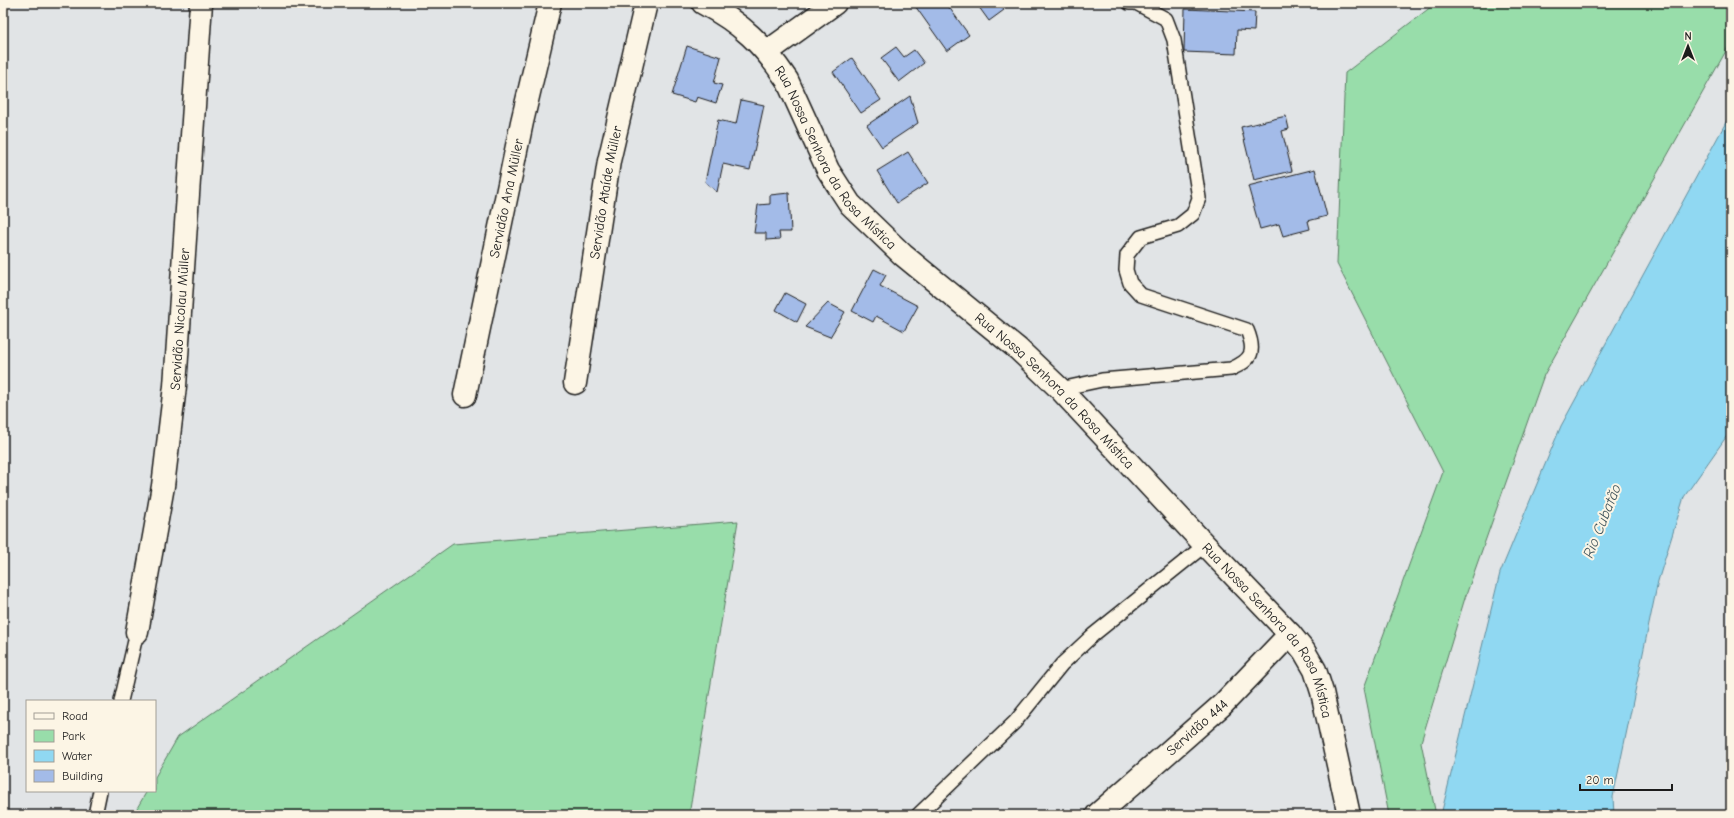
<svg xmlns="http://www.w3.org/2000/svg" width="1734" height="818" font-family="'Comic Neue',sans-serif">
<rect width="100%" height="100%" fill="#e1e4e6"/>
<filter id="ink" filterUnits="userSpaceOnUse"><feTurbulence type="fractalNoise" baseFrequency=".025" numOctaves="2"/><feDisplacementMap in="SourceGraphic" scale="8" xChannelSelector="R" yChannelSelector="G"/><feConvolveMatrix kernelMatrix="1 2 1 2 8 2 1 2 1" color-interpolation-filters="sRGB"/></filter>
<g filter="url(#ink)">
<g fill="#98ddaa" stroke="#5a7c63">
<polygon points="1436,3 1731,3 1731,42 1544,375 1465,598 1421,742 1436,815 1389,815 1364,688 1443,472 1337,264 1345,73"/>
<polygon points="738,521 689,815 133,815 147,791 155,791 155,777 178,737 453,544"/>
</g>
<polygon fill="#90d8f2" stroke="#628d9c" points="1731,113 1731,430 1684,497 1658,581 1613,797 1614,815 1441,815 1500,573 1561,426"/>
<g fill="#a3bbe8" stroke="#1c1c1c">
<polygon points="913,3 946,3 969,35 947,51"/>
<polygon points="976,3 999,3 1004,10 989,21"/>
<polygon points="1185,9 1255,12 1254,31 1237,30 1236,54 1184,52"/>
<polygon points="687,46 721,57 714,83 722,85 716,103 697,97 695,102 672,95"/>
<polygon points="896,47 904,57 914,50 924,63 899,82 881,58"/>
<polygon points="852,58 881,100 861,113 833,72"/>
<polygon points="910,96 918,123 882,147 867,125"/>
<polygon points="741,100 764,105 750,170 723,164 717,192 705,182 718,120 736,124"/>
<polygon points="1286,116 1289,129 1282,131 1292,171 1254,180 1241,127"/>
<polygon points="908,152 928,183 897,203 877,171"/>
<polygon points="1315,169 1327,216 1308,221 1310,229 1283,236 1279,224 1260,229 1248,186"/>
<polygon points="789,193 791,232 779,232 780,239 766,240 766,233 754,233 758,205 770,204 770,195"/>
<polygon points="874,269 886,275 880,286 918,306 904,331 876,316 873,322 852,311"/>
<polygon points="785,293 806,304 797,322 776,310"/>
<polygon points="828,303 845,312 830,337 805,327"/>
</g>
<g fill="none" stroke-linecap="round" stroke-linejoin="round">
<g stroke="#1c1c1c" stroke-width="16">
<g id="service">
<path d="M 1060,389 L 1102,380 L 1231,369 C 1252,360 1256,352 1247,330 L 1141,295 L 1130,283 L 1126,270 L 1127,255 L 1141,237 L 1178,226 L 1193,214 L 1199,198 L 1174,40 L 1166,19 L 1136,3 L 1129,3"/>
<polyline points="121,701 137,632"/>
<polyline points="95,815 100,791"/>
<polyline points="918,815 1015,722 1062,664 1093,635 1205,545"/>
</g>
</g>
<g stroke="#1c1c1c" stroke-width="25">
<g id="minor">
<path id="s1" d="M 703,3 C 741,23 763,44 787,80 L 828,170 L 850,204 L 903,255 L 1018,349 L 1060,389 L 1205,545 L 1290,634 L 1304,651 L 1315,670 L 1322,692 L 1349,815"/>
<polyline points="767,52 835,3"/>
<path id="s2" d="M 575,383 L 609,161 L 646,3"/>
<path id="s3" d="M 465,395 L 522,122 L 550,3"/>
<path id="s4" d="M 137,632 L 163,486 L 175,386 L 201,3"/>
<path id="s5" d="M 1097,815 L 1222,705 L 1290,634"/>
</g>
</g>
<use href="#service" stroke="#fcf5e5" stroke-width="13"/>
<use href="#minor" stroke="#fcf5e5" stroke-width="22"/>
</g>
</g>
<g text-anchor="middle" dominant-baseline="central" stroke-width="4" stroke-linejoin="round" paint-order="stroke">
<g font-size="14" fill="#1c1c1c" stroke="#fcf5e5">
<text stroke="none"><textPath href="#s1" startOffset="208">Rua Nossa Senhora da Rosa Mística</textPath></text>
<text stroke="none"><textPath href="#s2" startOffset="193">Servidão Ataíde Müller</textPath></text>
<text stroke="none"><textPath href="#s3" startOffset="201">Servidão Ana Müller</textPath></text>
<text stroke="none"><textPath href="#s4" startOffset="316">Servidão Nicolau Müller</textPath></text>
<text stroke="none"><textPath href="#s1" startOffset="532">Rua Nossa Senhora da Rosa Mística</textPath></text>
<text stroke="none"><textPath href="#s1" startOffset="856">Rua Nossa Senhora da Rosa Mística</textPath></text>
<text stroke="none"><textPath href="#s5" startOffset="133">Servidão 444</textPath></text>
</g>
<g font-size="15" font-style="italic" fill="#3f545c" stroke="#fcf5e5">
<text transform="translate(1602 521) rotate(-68)">Rio Cubatão</text>
</g>
</g>
<rect width="1734" height="818" fill="none" stroke="#fcf5e5" stroke-width="16"/>
<rect x="8" y="8" width="1718" height="802" fill="none" stroke="#1c1c1c" stroke-width="1.5" filter="url(#ink)"/>
<rect x="26" y="700" width="130" height="92" fill="#fcf5e5" stroke="#a29e95"/>
<rect x="34" y="713" width="20" height="6" fill="#fcf5e5" stroke="#a29e95"/>
<text x="62" y="720" font-size="12" fill="#1c1c1c">Road</text>
<rect x="34" y="730" width="20" height="12" fill="#98ddaa" stroke="#a29e95"/>
<text x="62" y="740" font-size="12" fill="#1c1c1c">Park</text>
<rect x="34" y="750" width="20" height="12" fill="#90d8f2" stroke="#a29e95"/>
<text x="62" y="760" font-size="12" fill="#1c1c1c">Water</text>
<rect x="34" y="770" width="20" height="12" fill="#a3bbe8" stroke="#a29e95"/>
<text x="62" y="780" font-size="12" fill="#1c1c1c">Building</text>
<g transform="translate(1688 46)" stroke="#fcf5e5" stroke-width="3" paint-order="stroke">
<path d="M0-3L7 15L0 10L-7 15Z" fill="#1c1c1c"/>
<text y="-6" font-size="11" font-weight="bold" text-anchor="middle" fill="#1c1c1c">N</text>
</g>
<path d="M1580 784v6h92v-6" fill="none" stroke="#1c1c1c" stroke-width="2"/>
<text x="1586" y="784" font-size="12" fill="#1c1c1c" stroke="#fcf5e5" stroke-width="3" paint-order="stroke">20 m</text>
</svg>
